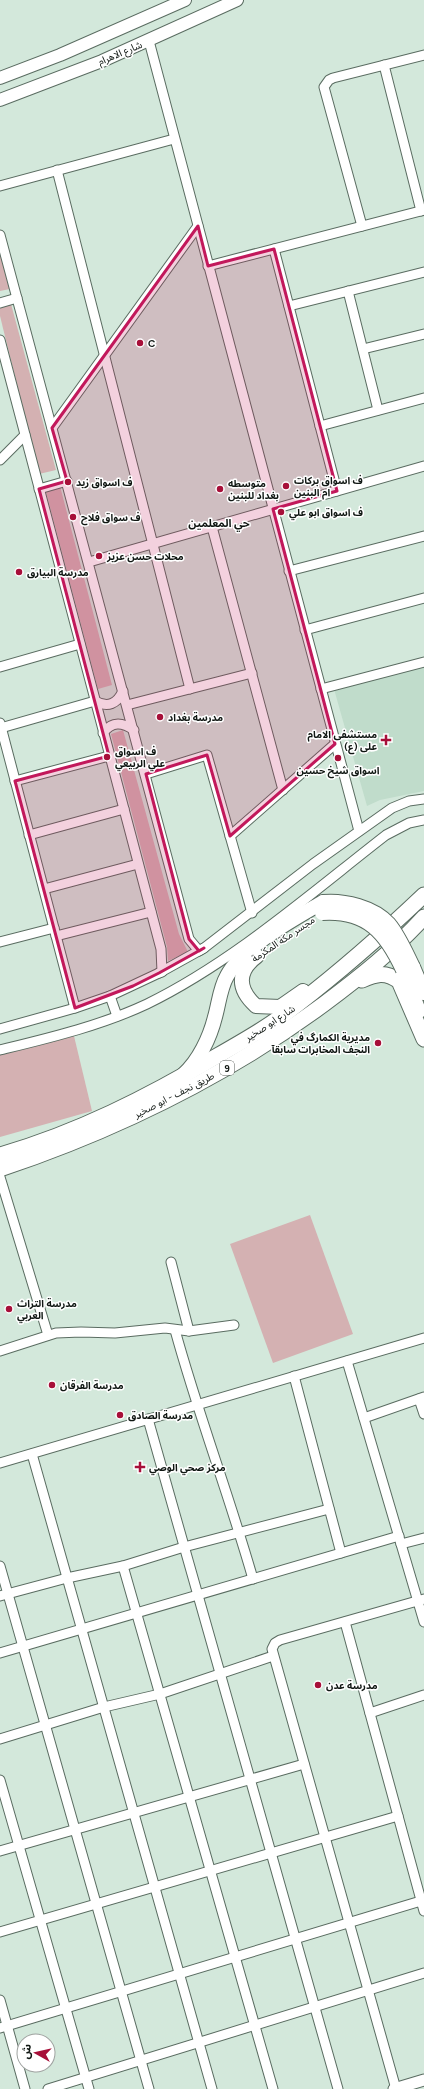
<svg xmlns="http://www.w3.org/2000/svg" width="424" height="2089" font-family="Figtree,'Noto Sans Arabic',sans-serif">
<rect width="100%" height="100%" fill="#d3e8db"/>
<polygon fill="#c0dccb" points="424,665 424,791 380,800 367,806 334,689"/>
<g fill="#d4b1b2">
<polygon points="0,254 10,289 0,291"/>
<polygon points="11,304 56,470 39,474 0,316 0,307"/>
<polygon points="60,486 112,685 98,689 46,492"/>
<polygon points="123,730 179,934 188,952 168,961 167,947 111,734"/>
<polygon points="74,1036 92,1111 0,1137 0,1055"/>
<polygon points="310,1215 353,1334 273,1363 230,1244"/>
</g>
<g fill="none" stroke-linecap="round" stroke-linejoin="round">
<g stroke="#5a6c61" stroke-width="11">
<g id="minor">
<polyline points="149,41 359,831"/>
<polyline points="384,65 421,211"/>
<polyline points="57,170 190,689"/>
<polyline points="0,186 174,139"/>
<polyline points="362,226 324,87 329,80 333,78 424,55"/>
<polyline points="0,235 189,939 199,951 204,948"/>
<polyline points="274,249 337,491"/>
<polyline points="208,266 424,210"/>
<polyline points="348,291 378,410"/>
<polyline points="0,303 17,298"/>
<polyline points="289,306 424,272"/>
<polyline points="0,340 161,949 162,972 159,973"/>
<polyline points="363,349 424,334"/>
<polyline points="320,426 424,398"/>
<polyline points="52,428 198,226"/>
<polyline points="0,460 25,435"/>
<polyline points="39,489 67,481"/>
<polyline points="212,527 283,790"/>
<polyline points="89,562 424,466"/>
<polyline points="289,571 424,536"/>
<polyline points="305,630 424,598"/>
<polyline points="0,667 80,644"/>
<polyline points="321,689 424,662"/>
<polyline points="127,705 252,673"/>
<polyline points="0,723 75,1008"/>
<path d="M 1,728 L 95,701 C 108,708 117,704 123,691"/>
<path d="M 103,733 C 112,721 122,722 134,730"/>
<polyline points="146,774 207,755 252,913"/>
<polyline points="15,781 109,756"/>
<polyline points="29,835 124,809"/>
<polyline points="230,836 335,744"/>
<polyline points="44,889 138,864"/>
<polyline points="56,936 151,912"/>
<polyline points="0,942 54,928"/>
<polyline points="110,996 117,1016"/>
<polyline points="0,1029 75,1008 110,996 159,973 204,948 313,864 392,808 409,801 424,799"/>
<path d="M 0,1050 C 49,1038 100,1026 147,1004 C 233,962 310,894 386,835 L 409,823 L 424,820"/>
<polyline points="0,1177 48,1335"/>
<polyline points="171,1262 189,1331"/>
<path d="M 175,1330 C 198,1414 229,1495 253,1579"/>
<polyline points="0,1351 56,1333 81,1332 115,1333 165,1328 189,1331 234,1325"/>
<polyline points="347,1361 424,1622"/>
<polyline points="294,1376 341,1553"/>
<polyline points="419,1399 424,1414"/>
<polyline points="364,1418 424,1397"/>
<polyline points="148,1419 338,2089"/>
<polyline points="32,1454 212,2089"/>
<polyline points="0,1463 424,1338"/>
<polyline points="401,1544 424,1538"/>
<polyline points="0,1566 149,2089"/>
<polyline points="123,1566 273,2089"/>
<polyline points="0,1596 67,1578 123,1566 184,1547 329,1509"/>
<polyline points="345,1622 424,1911"/>
<polyline points="0,1653 399,1536"/>
<polyline points="370,1713 424,1695"/>
<polyline points="0,1739 104,1707 160,1694 273,1656"/>
<polyline points="0,1780 89,2089"/>
<polyline points="0,1851 304,1764"/>
<polyline points="0,1932 398,1816"/>
<polyline points="0,2000 25,2089"/>
<polyline points="0,2028 424,1900"/>
<polyline points="48,2089 424,1973"/>
<polyline points="396,2089 272,1649 275,1643 280,1640 424,1599"/>
</g>
</g>
<g stroke="#5a6c61" stroke-width="13">
<polyline id="tertiary" points="394,2089 424,2080"/>
</g>
<g stroke="#5a6c61" stroke-width="14">
<g id="secondary">
<polyline points="0,78 60,55 185,0"/>
<polyline points="0,100 102,61 237,0"/>
</g>
</g>
<g stroke="#5a6c61" stroke-width="16">
<g id="primary">
<path d="M 257,956 C 237,971 237,989 256,1006 L 280,1007 L 303,991"/>
<polyline points="413,967 424,993"/>
<polyline points="403,970 419,1011"/>
<path d="M 183,1075 C 199,1061 210,1037 215,1017 C 219,1003 220,988 227,976 C 242,947 294,919 323,902"/>
</g>
</g>
<g stroke="#5a6c61" stroke-width="17">
<g id="trunk">
<path d="M 362,980 C 376,974 385,971 399,981 L 424,1039"/>
<path d="M 0,1155 C 77,1133 148,1097 217,1056 C 245,1040 273,1024 298,1004 C 342,970 384,933 424,895"/>
<path d="M 0,1169 C 116,1130 225,1077 324,1004 C 360,977 394,950 424,917"/>
</g>
</g>
<use href="#minor" stroke="#fff" stroke-width="9"/>
<use href="#tertiary" stroke="#fff" stroke-width="11"/>
<use href="#secondary" stroke="#fff" stroke-width="12"/>
<use href="#primary" stroke="#fff" stroke-width="14"/>
<use href="#trunk" stroke="#fff" stroke-width="15"/>
<g stroke="#5a6c61" stroke-width="16" stroke-linecap="butt">
<g id="primary-bridge">
<path d="M 323,902 C 344,900 374,907 389,924 C 399,936 406,953 413,967"/>
<path d="M 322,913 C 367,910 386,933 403,970"/>
</g>
</g>
<use href="#primary-bridge" stroke="#fff" stroke-width="14"/>
</g>
<path fill="#c2185b" fill-opacity="0.2" stroke="#c2185b" stroke-width="3" stroke-linejoin="round" d="M 198,226 L 208,266 L 274,249 L 337,491 L 273,509 L 335,744 L 230,836 L 207,755 L 146,774 L 189,939 L 199,951 L 204,948 L 159,973 L 133,986 L 75,1008 L 15,781 L 109,756 L 39,489 L 67,481 L 52,428 Z"/>
<g fill="#a70f39" stroke="#fff" stroke-width="1.5">
<circle cx="140" cy="343" r="4"/>
<circle cx="68" cy="482" r="4"/>
<circle cx="286" cy="486" r="4"/>
<circle cx="220" cy="489" r="4"/>
<circle cx="281" cy="512" r="4"/>
<circle cx="73" cy="517" r="4"/>
<circle cx="99" cy="556" r="4"/>
<circle cx="19" cy="572" r="4"/>
<circle cx="160" cy="717" r="4"/>
<path d="M384 734h4v4h4v4h-4v4h-4v-4h-4v-4h4z"/>
<circle cx="107" cy="757" r="4"/>
<circle cx="338" cy="758" r="4"/>
<circle cx="378" cy="1043" r="4"/>
<circle cx="9" cy="1309" r="4"/>
<circle cx="52" cy="1385" r="4"/>
<circle cx="120" cy="1415" r="4"/>
<path d="M138 1461h4v4h4v4h-4v4h-4v-4h-4v-4h4z"/>
<circle cx="318" cy="1685" r="4"/>
</g>
<g text-anchor="middle" dominant-baseline="central" stroke-width="3" stroke-linejoin="round" paint-order="stroke">
<rect fill="#fff" stroke="#575c59" stroke-width="1" x="220" y="1061" width="14" height="14" rx="3"/>
<g font-size="9" font-weight="bold" fill="#0f1612">
<text x="227" y="1068">9</text>
</g>
<g font-size="10" fill="#0f1612" stroke="#fff">
<text transform="translate(120 53) rotate(-23)">شارع الاهرام</text>
<text transform="translate(283 939) rotate(-34)">مجسر مكة المكرمة</text>
<text transform="translate(270 1023) rotate(-33)">شارع ابو صخير</text>
<text transform="translate(174 1095) rotate(-27)">طريق نجف - ابو صخير</text>
</g>
<g font-size="10" font-weight="bold" fill="#0f1612" stroke="#fff" text-anchor="start">
<text x="148" y="343">C</text>
<text x="294" y="480">ف اسواق بركات<tspan x="294" dy="12">ام البنين</tspan></text>
<text x="76" y="482">ف اسواق زيد</text>
<text x="228" y="483">متوسطه<tspan x="228" dy="12">بغداد للبنين</tspan></text>
<text x="289" y="512">ف اسواق ابو علي</text>
<text x="81" y="517">ف سواق فلاح</text>
<text x="107" y="556">محلات حسن عزيز</text>
<text x="27" y="572">مدرسة البيارق</text>
<text x="168" y="717">مدرسة بغداد</text>
<text x="377" y="734" text-anchor="end">مستشفی الامام<tspan x="377" dy="12">علی (ع)</tspan></text>
<text x="115" y="751">ف اسواق<tspan x="115" dy="12">علي الربيعي</tspan></text>
<text x="338" y="770" text-anchor="middle">اسواق شيخ حسين</text>
<text x="370" y="1037" text-anchor="end">مديرية الكمارگ في<tspan x="370" dy="12">النجف المخابرات سابقآ</tspan></text>
<text x="17" y="1303">مدرسة التراث<tspan x="17" dy="12">العربي</tspan></text>
<text x="60" y="1385">مدرسة الفرقان</text>
<text x="128" y="1415">مدرسة الصادق</text>
<text x="149" y="1467">مركز صحي الوصي</text>
<text x="326" y="1685">مدرسة عدن</text>
</g>
<g font-size="11" font-weight="bold" fill="#0f1612" stroke="#fff">
<text x="219" y="523">حي المعلمين</text>
</g>
</g>
<g transform="translate(36 2053) rotate(278)"><circle r="19" fill="#ffffff" stroke="#9fa2a0"/>
<path d="M0-3L7 15L0 10L-7 15Z" fill="#a70f39"/>
<text y="-6" font-size="11" font-weight="bold" text-anchor="middle" fill="#0f1612">ش</text>
</g>
</svg>
